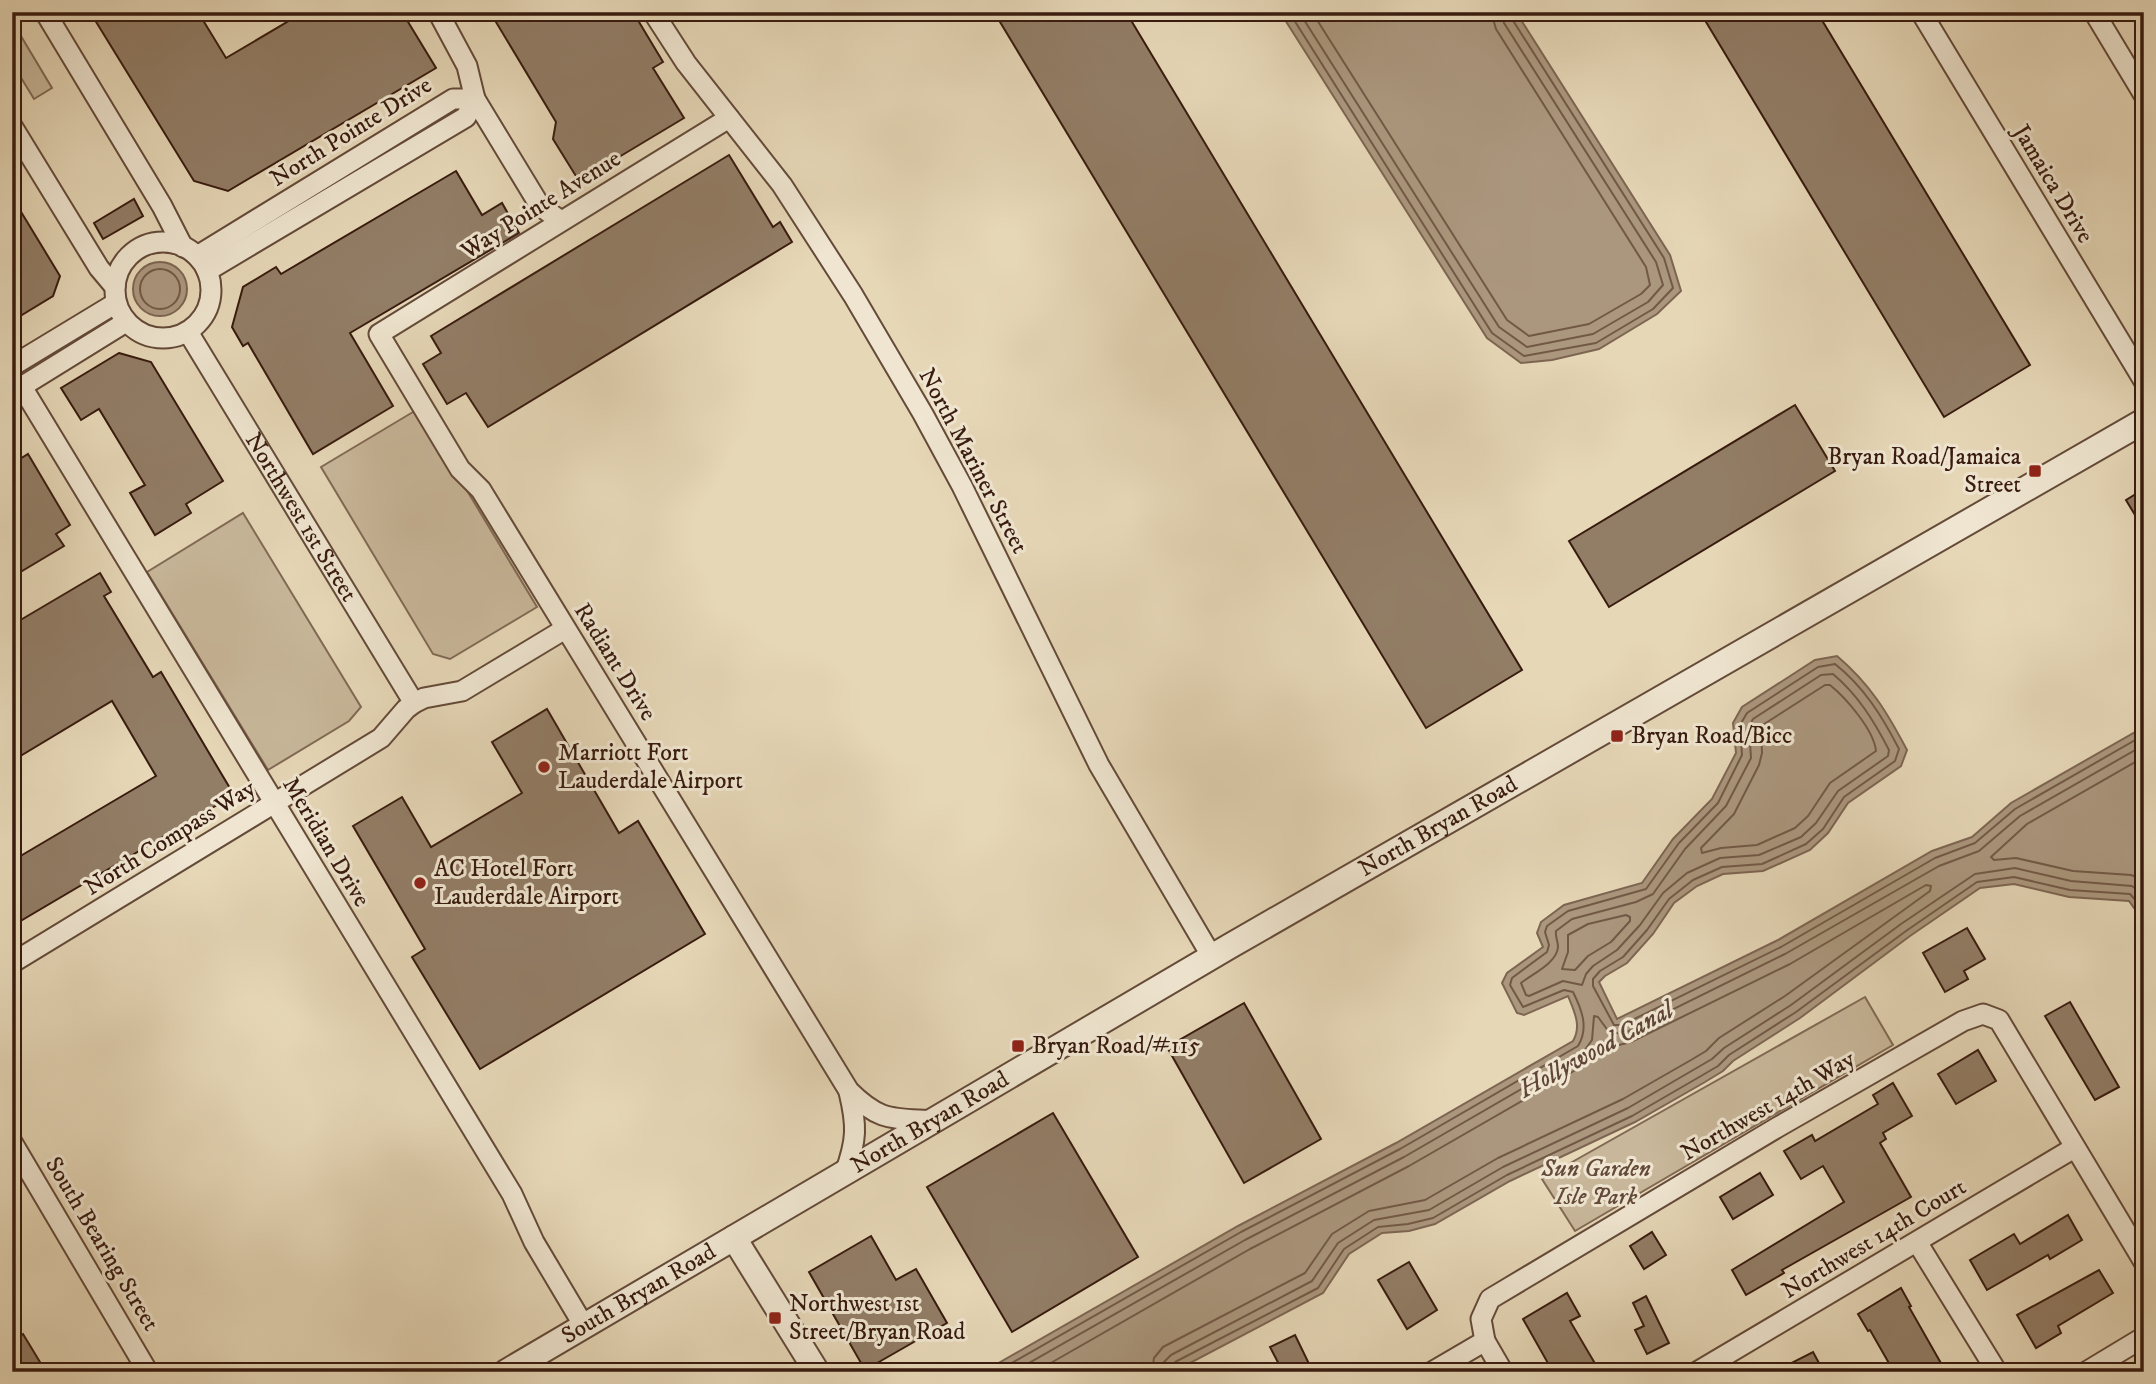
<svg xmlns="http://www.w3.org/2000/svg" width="2156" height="1384" font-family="'IM FELL DW Pica',serif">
<rect width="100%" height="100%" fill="#e6d7b7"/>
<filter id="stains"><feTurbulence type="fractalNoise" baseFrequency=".00286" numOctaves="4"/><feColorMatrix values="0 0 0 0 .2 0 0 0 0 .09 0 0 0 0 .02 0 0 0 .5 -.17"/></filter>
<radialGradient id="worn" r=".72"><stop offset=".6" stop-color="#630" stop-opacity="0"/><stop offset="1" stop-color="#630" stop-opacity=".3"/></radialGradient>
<g fill="#c8b79a" stroke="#806954" stroke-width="2">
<polygon points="12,21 52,88 34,99 12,63"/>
<polygon points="418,409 537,607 450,659 433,654 321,467"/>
<polygon points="243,513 361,707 349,721 268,770 147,572"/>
<polygon points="1865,997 1893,1045 1575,1231 1542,1179"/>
</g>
<g fill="#ab977e" stroke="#7d6552" stroke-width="2">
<polygon points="1280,12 1516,12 1670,255 1681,291 1657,314 1599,349 1552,360 1521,363 1487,338"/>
<circle cx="160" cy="289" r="27"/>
<path d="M 1837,656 C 1870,684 1887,712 1907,750 L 1901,766 L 1848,803 L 1828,833 L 1810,850 L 1763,871 L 1723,874 L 1697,886 L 1674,903 L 1653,934 L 1627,963 L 1605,976 L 1599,982 L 1617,1019 L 1778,940 L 1932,851 L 1972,837 L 2011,803 L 2144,727 L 2144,922 L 2129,901 L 2069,897 L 2014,884 L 1980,888 L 1910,936 L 1800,1018 L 1733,1061 L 1723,1071 L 1705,1082 L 1635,1122 L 1510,1181 L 1435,1224 L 1409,1231 L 1382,1233 L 1349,1254 L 1323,1293 L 1173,1372 L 983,1372 L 1238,1226 L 1396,1143 L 1573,1041 C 1582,1026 1574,1011 1568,996 L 1524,1015 L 1517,1013 L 1502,983 L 1507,973 L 1543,947 L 1537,933 L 1541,922 L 1564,905 L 1642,883 L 1673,839 L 1712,799 L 1736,753 L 1733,723 L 1742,707 L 1815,660 Z"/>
</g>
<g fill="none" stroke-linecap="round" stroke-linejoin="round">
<g stroke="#725946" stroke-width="2">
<polyline points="1289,12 1492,333 1524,356 1596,343 1653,309 1673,288 1664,258 1512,19 1511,12"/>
<polyline points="1299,12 1499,327 1527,347 1593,334 1648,302 1663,285 1656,262 1504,23 1502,12"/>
<polyline points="1312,12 1507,320 1529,336 1589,324 1641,294 1650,285 1646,267 1496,29 1491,12"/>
<circle cx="160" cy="289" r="20"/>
<path d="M 1833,674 C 1858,695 1874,721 1889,750 L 1888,756 L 1838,791 L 1816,823 L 1801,837 L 1759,855 L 1720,858 L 1687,873 L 1663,893 L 1640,925 L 1617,950 L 1593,966 L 1586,974 L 1582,985 L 1563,981 L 1529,996 L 1526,995 L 1521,983 C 1532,974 1557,963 1558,947 C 1558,941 1555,936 1556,931 L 1572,919 L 1636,902 L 1653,894 L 1685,849 L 1726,806 L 1751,758 L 1749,727 L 1753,719 L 1821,675 Z"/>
<path d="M 1825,685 L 1830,685 C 1846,698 1874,730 1876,751 L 1830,783 L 1808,816 L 1795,828 L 1757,845 L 1721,848 L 1702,853 L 1701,848 L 1734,814 L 1759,765 L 1762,753 L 1761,726 Z"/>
<polyline points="2144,757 2027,824 1991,857 1994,860 2016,858 2073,871 2131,875 2144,880"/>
<polygon points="1626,915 1630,917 1630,921 1611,942 1588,956 1575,970 1562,969 1568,952 1568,935 1588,924"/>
<path d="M 996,1372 L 1241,1232 L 1400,1149 L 1578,1046 C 1589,1028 1582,1010 1573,992 L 1564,990 L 1523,1007 L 1510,985 L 1512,978 L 1547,952 L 1549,945 L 1545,932 L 1547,926 L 1568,911 L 1646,889 L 1679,843 L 1718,803 L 1742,755 L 1740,725 L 1747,713 L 1818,667 L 1835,664 C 1864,687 1882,716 1899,749 L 1895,761 L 1844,797 L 1823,829 L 1806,844 L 1762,864 L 1722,867 L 1693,880 L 1669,899 L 1647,930 L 1623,957 L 1600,971 L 1593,979 L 1593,986 L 1614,1025 L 1622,1025 L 1781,947 L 1935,858 L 1975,843 L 2015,809 L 2144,735"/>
<polyline points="1013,1372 1245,1240 1404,1157 1582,1054 1592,1040 1594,1016 1598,1017 1609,1032 1623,1034 1785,954 1939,866 1979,851 2020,816 2144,745"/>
<polyline points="1035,1372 1250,1249 1409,1166 1586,1064 1595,1056 1603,1042 1619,1045 1631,1042 1790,964 1926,885 1931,886 1930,891 1785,996 1719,1038 1706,1051 1691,1060 1623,1099 1498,1158 1425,1200 1369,1211 1332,1234 1305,1273 1163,1347 1154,1358 1152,1372"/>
<polyline points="1162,1372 1164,1362 1171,1355 1312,1281 1338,1243 1374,1220 1429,1210 1503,1167 1628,1108 1712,1059 1724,1048 1791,1005 1901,924 1975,874 2015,868 2071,881 2132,886 2144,895"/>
<polyline points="1171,1372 1175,1362 1318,1288 1344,1249 1378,1227 1408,1224 1433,1218 1507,1175 1632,1116 1701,1076 1718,1066 1729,1055 1796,1012 1906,931 1977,882 2014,877 2070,890 2130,894 2144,910"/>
</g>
</g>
<g fill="#927d66" stroke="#381b0f" stroke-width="2">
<polygon points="90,12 198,12 226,58 304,12 402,12 436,68 228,191 194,181"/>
<polygon points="490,12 633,12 663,62 653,68 684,118 579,181 553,139 556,122"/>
<polygon points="994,12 1126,12 1522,670 1426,728"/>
<polygon points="1700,12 1817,12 2030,365 1944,417"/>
<polygon points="729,155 773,227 780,222 792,242 488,427 466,393 447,404 423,364 441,353 431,336"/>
<polygon points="456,171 482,215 502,203 519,233 350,333 393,406 313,454 248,343 243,346 232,327 243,287 276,267 281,274"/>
<polygon points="12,197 60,276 53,296 12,321"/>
<polygon points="134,199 143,216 103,239 94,223"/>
<polygon points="119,353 151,362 223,481 186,504 191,513 155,535 130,493 145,485 99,409 81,420 61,388"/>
<polygon points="1795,405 1835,471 1609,607 1569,541"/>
<polygon points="28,454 70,525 56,534 64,546 12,577 12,464"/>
<polygon points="2144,489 2144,530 2126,500"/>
<polygon points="100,573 111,592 104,596 153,677 161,672 234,795 12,926 12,861 156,776 112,701 12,761 12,625"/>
<polygon points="547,709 619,833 638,821 705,934 480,1069 412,957 425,949 353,826 402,797 431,847 522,793 492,742"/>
<polygon points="1967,928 1985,959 1964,971 1968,979 1945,992 1923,953"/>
<polygon points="2070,1002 2119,1087 2095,1100 2045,1016"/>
<polygon points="1244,1003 1321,1139 1244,1183 1167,1047"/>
<polygon points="1978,1050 1996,1081 1956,1104 1938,1074"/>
<polygon points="1893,1083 1912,1116 1883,1133 1886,1139 1880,1143 1911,1197 1782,1270 1784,1273 1746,1295 1732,1270 1844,1202 1823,1166 1801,1179 1784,1151 1812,1135 1815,1141 1878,1104 1873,1095"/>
<polygon points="1053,1113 1138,1257 1012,1332 927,1187"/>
<polygon points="1760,1173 1773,1195 1733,1219 1720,1197"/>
<polygon points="2068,1215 2082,1240 2050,1259 2048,1255 1987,1290 1970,1260 2014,1234 2020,1244"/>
<polygon points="1652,1232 1666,1255 1644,1269 1630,1246"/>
<polygon points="871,1236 896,1280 916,1269 947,1323 865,1370 809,1272"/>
<polygon points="1409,1262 1437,1310 1407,1329 1378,1280"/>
<polygon points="2099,1270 2113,1293 2058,1326 2061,1333 2036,1348 2017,1315"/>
<polygon points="1901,1288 1911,1306 1909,1307 1946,1372 1894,1372 1870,1330 1868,1331 1858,1314"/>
<polygon points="1567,1293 1580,1316 1570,1321 1600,1372 1553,1372 1523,1319"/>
<polygon points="1646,1296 1669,1343 1647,1354 1635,1330 1644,1326 1633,1303"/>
<polygon points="23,1334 46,1372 12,1372 12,1340"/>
<polygon points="1295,1335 1313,1372 1283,1372 1270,1347"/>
<polygon points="1813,1352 1820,1365 1815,1368 1817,1372 1774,1372"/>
</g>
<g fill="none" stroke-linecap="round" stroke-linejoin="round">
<g stroke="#644a39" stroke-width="23">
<g id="minor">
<polyline points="45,12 162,206 183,247"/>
<polyline points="438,12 467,66 475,99 540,206 561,221"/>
<polyline points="653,12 686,63 782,185 853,295 923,414 962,486 1099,765 1212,957"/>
<polyline points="1921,12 2144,381"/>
<polyline points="2094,12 2144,95"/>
<path d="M 729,118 L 379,334 L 460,469 L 481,490 L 849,1091 C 880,1122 892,1118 934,1121"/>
<polyline points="12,126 99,268 115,287"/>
<circle cx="163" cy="290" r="48"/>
<polyline points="197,256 453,99 475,99"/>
<polyline points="207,271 466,117 475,99"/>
<path id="s1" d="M 188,332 L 414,703"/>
<polyline points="12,366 116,303"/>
<polyline points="22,387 512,1194 534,1242 584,1326"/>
<polyline points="13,392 126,322"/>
<polyline points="12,963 381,738 406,709 414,703 424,698 462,691 565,629"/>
<polyline points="12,1142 148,1372"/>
<path d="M 845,1173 C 857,1140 857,1125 849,1092"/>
<polyline points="1917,1242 1997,1372"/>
<polyline points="1485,1341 1503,1372"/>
<polyline points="1432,1372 1485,1341 1481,1319 1490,1299 1778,1127 1963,1021 1983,1014 1999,1020 2144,1262"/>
<polyline points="1697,1372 2074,1148"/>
<polyline points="2086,1372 2144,1337"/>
</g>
</g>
<g stroke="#644a39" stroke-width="28">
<g id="tertiary">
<polyline points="734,1238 817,1372"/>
<path id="s2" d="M 506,1372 L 1230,946 L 2144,421"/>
</g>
</g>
<use href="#minor" stroke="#efe5d0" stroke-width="19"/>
<use href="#tertiary" stroke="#efe5d0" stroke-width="24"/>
</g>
<g fill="#8f2418" stroke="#efe5d0" stroke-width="2.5">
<rect x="2028" y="464" width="14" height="14" rx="3.5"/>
<rect x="1610" y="729" width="14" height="14" rx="3.5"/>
<circle cx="544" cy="767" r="7"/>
<circle cx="420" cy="883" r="7"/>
<rect x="1011" y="1039" width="14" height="14" rx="3.5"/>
<rect x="768" y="1311" width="14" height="14" rx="3.5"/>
</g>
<g text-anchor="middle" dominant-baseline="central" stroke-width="6" stroke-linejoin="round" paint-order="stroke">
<g font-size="24" fill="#381b0f" stroke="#efe5d0">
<text transform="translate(351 132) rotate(-32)">North Pointe Drive</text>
<text transform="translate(2053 184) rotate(59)">Jamaica Drive</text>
<text transform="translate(541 205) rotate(-32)">Way Pointe Avenue</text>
<text transform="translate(973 461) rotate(62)">North Mariner Street</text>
<text stroke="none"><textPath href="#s1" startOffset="217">Northwest 1st Street</textPath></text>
<text transform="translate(615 662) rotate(58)">Radiant Drive</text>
<text stroke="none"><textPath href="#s2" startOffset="1080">North Bryan Road</textPath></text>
<text transform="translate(170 838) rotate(-32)">North Compass Way</text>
<text transform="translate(326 842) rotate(59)">Meridian Drive</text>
<text transform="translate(1768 1106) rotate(-30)">Northwest 14th Way</text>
<text stroke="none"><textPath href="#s2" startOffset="492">North Bryan Road</textPath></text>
<text transform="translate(1874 1239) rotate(-31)">Northwest 14th Court</text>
<text transform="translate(102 1244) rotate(59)">South Bearing Street</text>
<text stroke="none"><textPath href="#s2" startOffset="154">South Bryan Road</textPath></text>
</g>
<g font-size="24" fill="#381b0f" stroke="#efe5d0" text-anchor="start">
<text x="2021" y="457" text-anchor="end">Bryan Road/Jamaica<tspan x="2021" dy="28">Street</tspan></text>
<text x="1631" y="736">Bryan Road/Bicc</text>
<text x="558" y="753">Marriott Fort<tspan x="558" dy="28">Lauderdale Airport</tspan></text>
<text x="434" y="869">AC Hotel Fort<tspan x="434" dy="28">Lauderdale Airport</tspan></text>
<text x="1032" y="1046">Bryan Road/#115</text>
<text x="789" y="1304">Northwest 1st<tspan x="789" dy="28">Street/Bryan Road</tspan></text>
</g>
<g font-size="24" font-style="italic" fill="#634a39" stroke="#efe5d0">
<text x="1596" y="1169">Sun Garden<tspan x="1596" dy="28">Isle Park</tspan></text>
</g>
<g font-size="26" font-style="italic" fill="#604636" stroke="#efe5d0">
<text transform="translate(1596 1050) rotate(-29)">Hollywood Canal</text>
</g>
</g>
<rect width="2156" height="1384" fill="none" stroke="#e6d7b7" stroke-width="42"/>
<rect x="14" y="14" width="2128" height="1356" fill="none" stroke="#381b0f" stroke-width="3.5"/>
<rect x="21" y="21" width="2114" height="1342" fill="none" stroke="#381b0f" stroke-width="2"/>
<rect width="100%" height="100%" filter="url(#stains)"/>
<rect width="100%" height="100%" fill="url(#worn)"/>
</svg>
